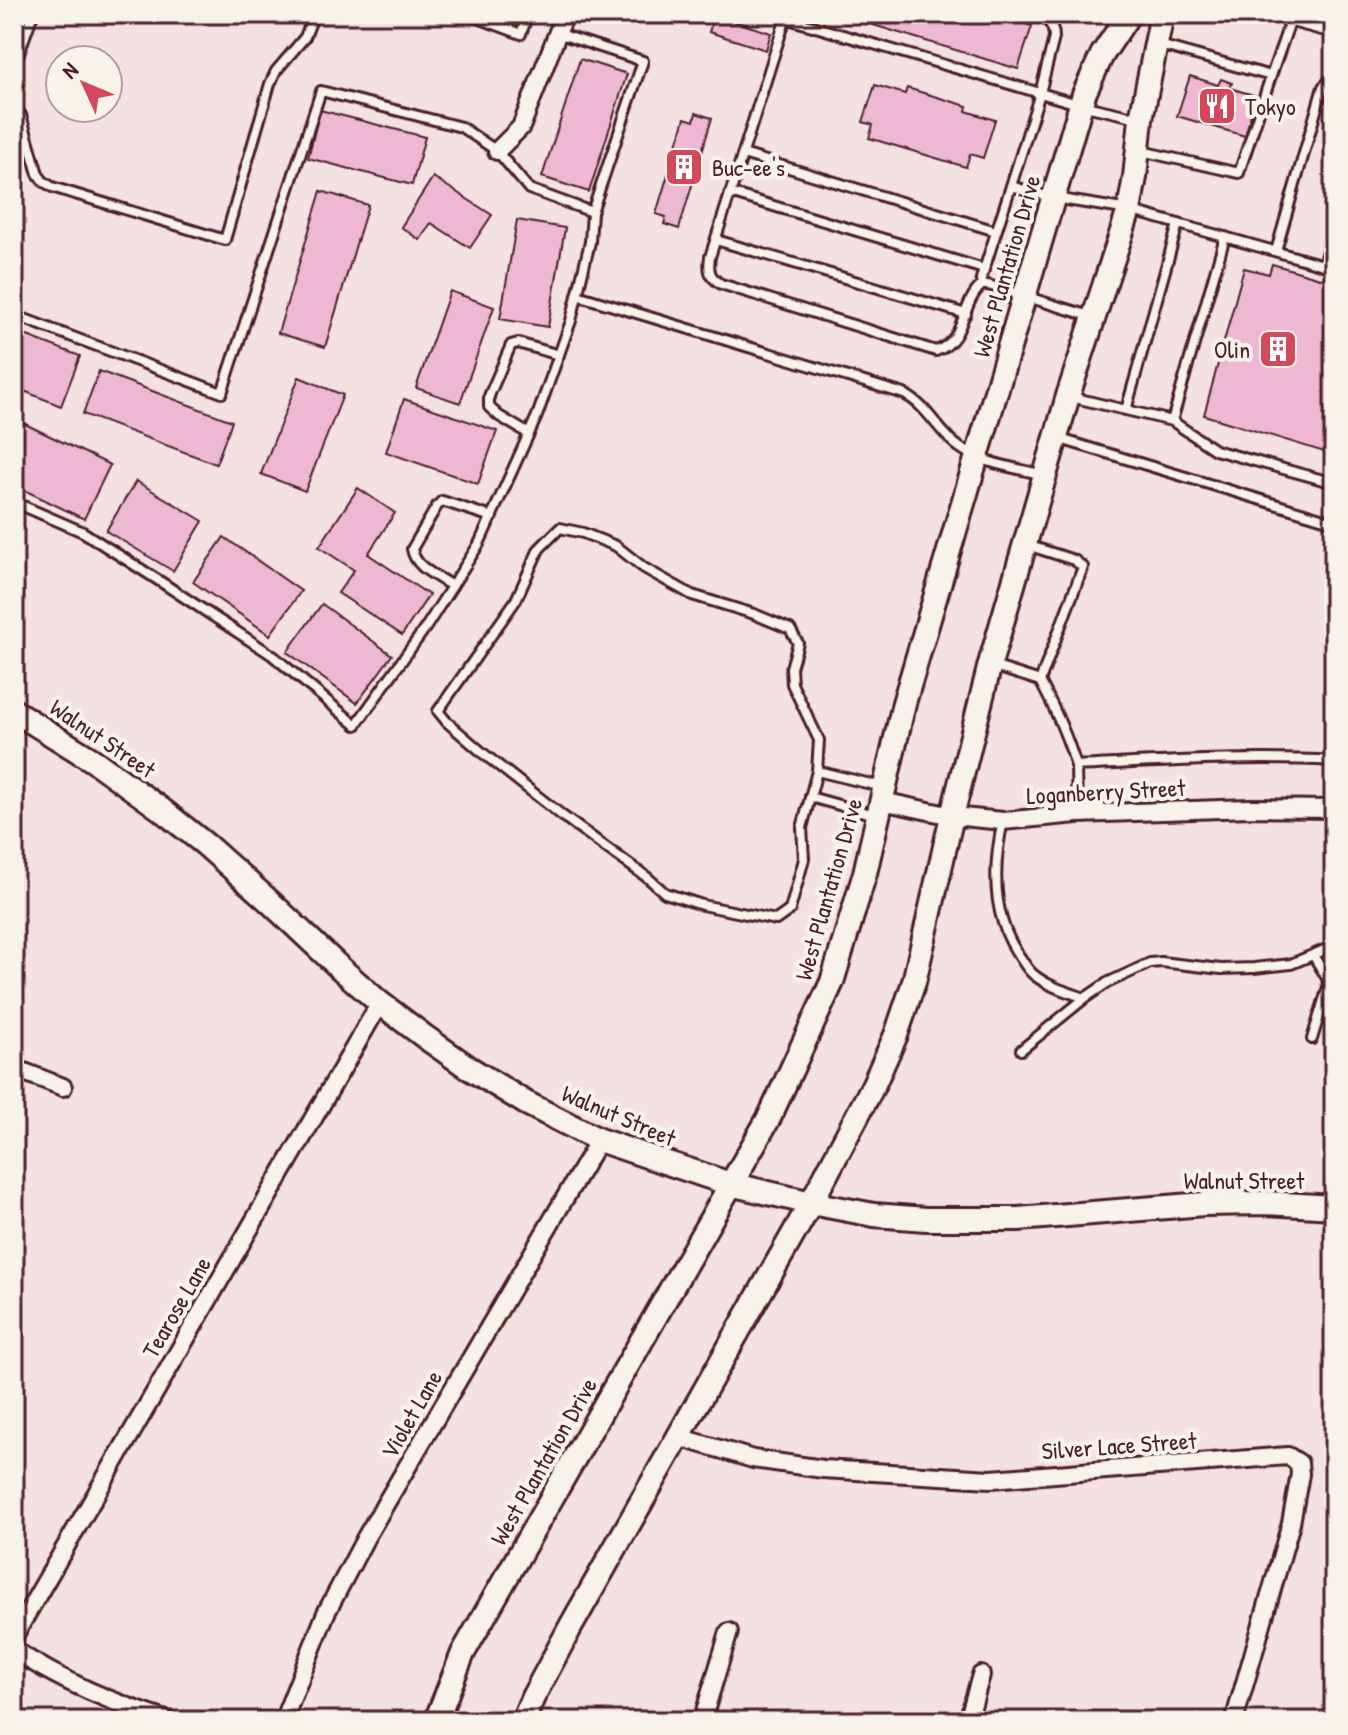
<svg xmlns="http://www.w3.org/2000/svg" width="1348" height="1735" font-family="'Patrick Hand',sans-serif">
<rect width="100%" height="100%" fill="#f4e1e2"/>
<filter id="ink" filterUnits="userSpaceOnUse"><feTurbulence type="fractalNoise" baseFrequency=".0125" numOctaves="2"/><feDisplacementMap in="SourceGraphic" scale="16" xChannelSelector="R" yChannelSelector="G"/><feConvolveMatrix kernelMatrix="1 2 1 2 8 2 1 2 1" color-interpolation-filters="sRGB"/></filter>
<g filter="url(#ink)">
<g fill="#eeb8d3" stroke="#4a1f2b" stroke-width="2">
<polygon points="837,14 993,14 1032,26 1018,69"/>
<polygon points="714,15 771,33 766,50 709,32"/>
<polygon points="580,59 627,74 589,192 542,177"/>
<polygon points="1190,76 1218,85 1221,79 1232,83 1230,88 1256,96 1245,136 1177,116"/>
<polygon points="875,85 905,94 907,88 967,106 966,111 995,120 983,158 970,154 966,167 869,138 873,125 863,122"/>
<polygon points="320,110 425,137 412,185 308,158"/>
<polygon points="696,113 712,118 679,229 664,224 666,217 656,214 685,118 694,121"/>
<polygon points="433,177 492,215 470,248 431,223 420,240 401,227"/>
<polygon points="321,191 368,205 325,347 278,333"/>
<polygon points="517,220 565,228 548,327 500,319"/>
<polygon points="1272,264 1334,282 1334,455 1204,415 1244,268 1269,274"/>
<polygon points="450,291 494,307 460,403 416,388"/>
<polygon points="14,331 80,356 61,406 14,387"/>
<polygon points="99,371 232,421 216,464 83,414"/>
<polygon points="299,377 343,395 305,491 261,474"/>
<polygon points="404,399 497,431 478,484 386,452"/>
<polygon points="23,423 110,465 84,519 14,485 14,442"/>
<polygon points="136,481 203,521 173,571 106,531"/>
<polygon points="358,488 395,513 368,554 429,595 402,635 338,593 354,570 319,547"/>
<polygon points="224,537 301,591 270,635 193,582"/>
<polygon points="322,604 392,655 357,703 287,652"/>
</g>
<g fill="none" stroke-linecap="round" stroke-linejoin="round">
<g stroke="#4a1f2b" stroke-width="14">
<g id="lane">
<polyline points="467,14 521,34 528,14"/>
<path d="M 787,14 L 710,257 C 708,270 709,277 721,284 L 936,351 C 967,340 960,304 982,285 L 988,285 L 1093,317"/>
<path d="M 785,18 L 1040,93 L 1054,38 C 1054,23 1046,18 1034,14"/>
<polyline points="1156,44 1271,76 1292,16"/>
<polyline points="14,67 33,14"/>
<polyline points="14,106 21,115 38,174 43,181 52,187 225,240 270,84 276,71 305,37 314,14"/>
<polyline points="1141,151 1239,173 1271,76"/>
<polyline points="743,154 996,231"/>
<polyline points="1011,186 1040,93 1081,105 1138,118"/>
<polyline points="730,193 984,269"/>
<polyline points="716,240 966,314"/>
<polyline points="1276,251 1323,87 1329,81 1334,82"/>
<polyline points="1323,265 1334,227"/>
<polyline points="982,285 981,279 1011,186 1054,198 1129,210 1334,268"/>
<path d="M 577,295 L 904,394 C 928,406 938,432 959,447 C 980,463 1017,468 1043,475"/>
<polyline points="14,315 222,393 321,91 461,127 497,151 529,189 592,212"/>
<polyline points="1071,397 1172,421 1215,450 1334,483"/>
<polyline points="1126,410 1178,224"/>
<polyline points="1172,421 1225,237"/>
<polyline points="529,434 499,416 489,407 489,396 511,345 518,343 559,355"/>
<polyline points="1057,438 1334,522"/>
<polyline points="14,502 83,532 161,582 272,655 356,725 426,627 479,544 537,416 571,321 590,242 592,212 643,61 557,33"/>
<path d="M 452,586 C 437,576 415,568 412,549 L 437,506 L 442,501 L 492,517"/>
<polyline points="990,665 1040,681 1083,567 1074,560 1027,545"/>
<path d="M 1040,681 C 1055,709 1067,735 1076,766"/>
<polyline points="817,771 802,828 804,859 790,910 776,920 702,905 665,893 648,878 564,817 484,754 447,722 438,711 516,600 539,549 560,528 583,533 616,546 644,568 692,595 754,614 790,629 798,643 791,668 792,684 819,740 817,771 883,787"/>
<polyline points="810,797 875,815"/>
<path d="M 1077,814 L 1076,766 C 1162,762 1248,756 1334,761"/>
<path d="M 1003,821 C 992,869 992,920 1022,960 C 1025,965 1029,971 1034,975 C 1049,987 1068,992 1085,998"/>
<polyline points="1312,1039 1328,987 1327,978 1313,955"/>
<polyline points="1021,1050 1085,998 1107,983 1150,963 1161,962 1221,969 1254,968 1291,964 1334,946"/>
</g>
</g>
<g stroke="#4a1f2b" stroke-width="22">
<g id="street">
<polyline points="497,151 521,127 565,14"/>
<polyline points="882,801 952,816 1003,821 1077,814 1250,808 1334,809"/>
<polyline points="14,1068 63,1087"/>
<polyline points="679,1437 753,1459 823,1469 991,1479 1288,1456 1299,1463 1300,1474 1291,1523 1234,1721"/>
<polyline points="14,1636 380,1003"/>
<path d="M 14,1650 C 62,1682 114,1703 169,1721"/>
<polyline points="283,1721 326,1613 366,1537 599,1140"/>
<polyline points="702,1721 729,1632"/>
<polyline points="968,1721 981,1675"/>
</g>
</g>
<g stroke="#4a1f2b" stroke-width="28">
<g id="secondary">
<polyline points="1289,14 1334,26"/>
<polyline points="14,711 94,761 162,810 206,845 269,901 340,968 380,1003 425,1037 469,1068 526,1103 599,1140 730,1184 811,1203 874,1215 926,1219 1018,1219 1204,1204 1266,1203 1334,1207"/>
<polyline points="436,1721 463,1653 770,1116 832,982 865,873 904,703 1084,94 1102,55 1129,14"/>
<polyline points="523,1721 533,1697 571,1626 811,1203 873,1086 896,1035 914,982 952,816 990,664 1068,396 1129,210 1135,177 1141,119 1162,14"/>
</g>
</g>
<use href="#lane" stroke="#f7f3e8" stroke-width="8"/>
<use href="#street" stroke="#f7f3e8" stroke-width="16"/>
<use href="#secondary" stroke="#f7f3e8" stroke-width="22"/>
</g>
</g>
<defs>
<g id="restaurant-square" transform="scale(2)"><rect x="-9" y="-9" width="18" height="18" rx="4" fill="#d1495b" stroke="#f7f3e8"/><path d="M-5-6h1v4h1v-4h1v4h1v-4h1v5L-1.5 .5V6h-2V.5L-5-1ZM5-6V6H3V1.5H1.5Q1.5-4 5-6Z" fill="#fff"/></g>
<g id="building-square" transform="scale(2)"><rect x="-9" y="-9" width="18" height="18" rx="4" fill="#d1495b" stroke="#f7f3e8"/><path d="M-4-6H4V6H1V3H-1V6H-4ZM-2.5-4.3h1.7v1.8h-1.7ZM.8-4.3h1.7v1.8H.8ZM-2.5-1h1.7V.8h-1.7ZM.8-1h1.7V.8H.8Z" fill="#fff"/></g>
</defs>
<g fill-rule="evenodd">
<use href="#restaurant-square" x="1217" y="106"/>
<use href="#building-square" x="684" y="167"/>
<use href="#building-square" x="1278" y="349"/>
</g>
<g text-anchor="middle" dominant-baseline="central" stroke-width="8" stroke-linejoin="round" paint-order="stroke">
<g font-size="24" fill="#4a1f2b" stroke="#f7f3e8" text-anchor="start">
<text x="1245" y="106">Tokyo</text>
<text x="712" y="167">Buc-ee's</text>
<text x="1250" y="349" text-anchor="end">Olin</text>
</g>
<g font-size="24" fill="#4a1f2b" stroke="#f7f3e8">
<text transform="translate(1006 266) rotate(-74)">West Plantation Drive</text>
<text transform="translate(103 738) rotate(34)">Walnut Street</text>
<text transform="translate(1106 791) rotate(-3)">Loganberry Street</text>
<text transform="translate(828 889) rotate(-74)">West Plantation Drive</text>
<text transform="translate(619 1115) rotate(23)">Walnut Street</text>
<text x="1244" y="1180">Walnut Street</text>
<text transform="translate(176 1307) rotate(-60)">Tearose Lane</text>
<text transform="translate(411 1414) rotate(-60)">Violet Lane</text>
<text transform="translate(1119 1445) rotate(-4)">Silver Lace Street</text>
<text transform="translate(543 1461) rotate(-60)">West Plantation Drive</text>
</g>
</g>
<rect width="1348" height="1735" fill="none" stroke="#f7f3e8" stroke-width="48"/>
<rect x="24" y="24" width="1300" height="1687" fill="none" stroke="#4a1f2b" stroke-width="3" filter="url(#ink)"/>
<g transform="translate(84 84) rotate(314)"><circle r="38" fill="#f7f3e8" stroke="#b29e9c" stroke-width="2"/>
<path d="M0-6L14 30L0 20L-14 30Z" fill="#d1495b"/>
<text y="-12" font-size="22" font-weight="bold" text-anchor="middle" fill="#4a1f2b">N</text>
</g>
</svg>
